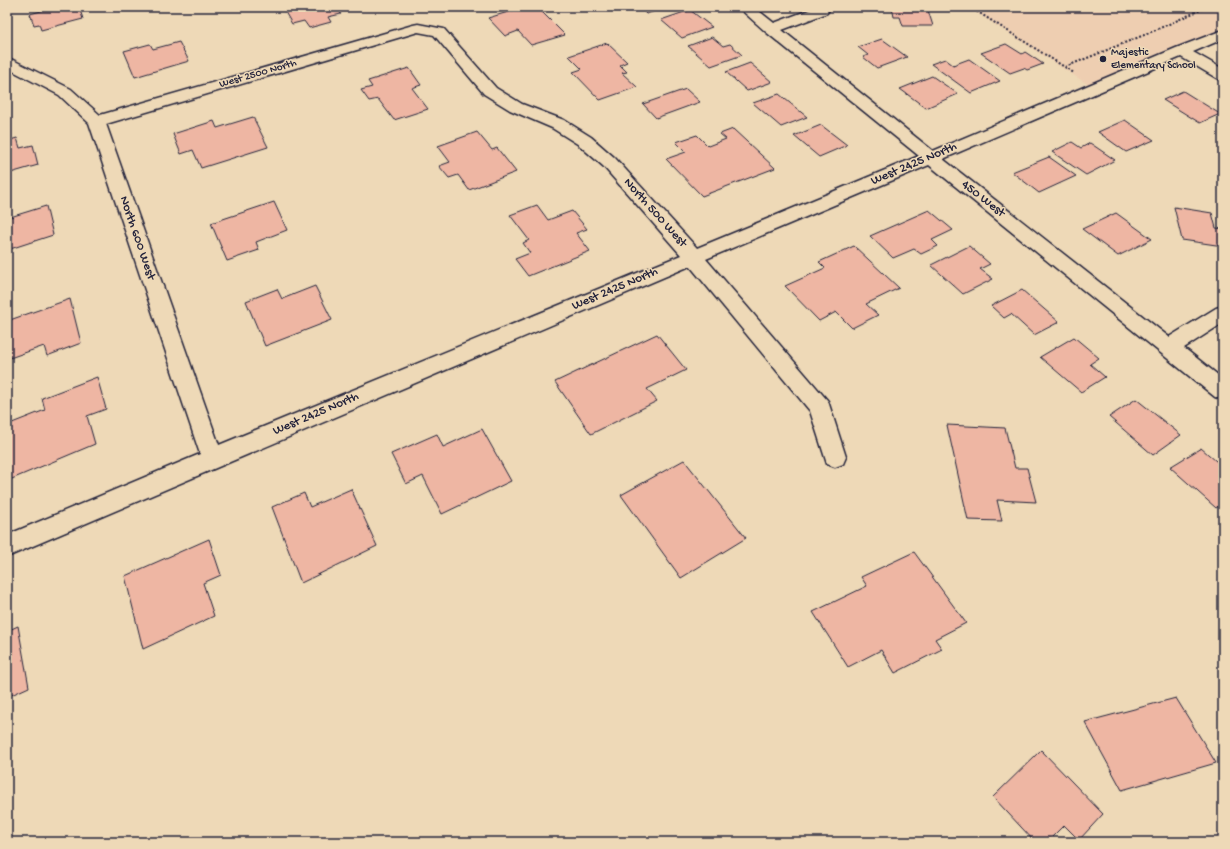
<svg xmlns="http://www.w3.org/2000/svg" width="1230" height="849" font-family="'Gochi Hand',sans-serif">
<rect width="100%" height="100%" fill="#eed9b7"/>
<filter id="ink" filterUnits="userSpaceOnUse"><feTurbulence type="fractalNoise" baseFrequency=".025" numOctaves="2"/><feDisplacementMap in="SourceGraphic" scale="8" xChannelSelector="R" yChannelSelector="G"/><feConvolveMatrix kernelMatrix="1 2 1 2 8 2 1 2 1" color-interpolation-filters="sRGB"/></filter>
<g filter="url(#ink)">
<polygon fill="#eeceb1" points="968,7 1223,7 1223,31 1092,87"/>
<g fill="#eeb6a3" stroke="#22223b">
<polygon points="56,7 79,7 83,19 41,30 39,24 34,25 30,14"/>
<polygon points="295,7 336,7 341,14 328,17 331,22 309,28 304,21 292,24 285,12 297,9"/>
<polygon points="525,7 537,7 565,35 531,45 518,31 505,36 488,18"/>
<polygon points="639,7 668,7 646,14"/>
<polygon points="892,7 927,7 933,26 903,26 900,17 894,17"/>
<polygon points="690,10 712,27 682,38 661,20"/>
<polygon points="712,37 723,46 730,44 742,55 711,66 688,46"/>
<polygon points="882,39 907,57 877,68 863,57 868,55 858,47"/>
<polygon points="179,42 189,61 135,77 124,51 150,44 153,49"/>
<polygon points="607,43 627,62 620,65 627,72 622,73 637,87 600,100 573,72 582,69 569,56"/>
<polygon points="1006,44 1022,54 1025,52 1043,64 1027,70 1024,68 1010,73 981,53"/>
<polygon points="945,59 953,65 969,59 1000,81 971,93 931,64"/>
<polygon points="750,63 772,82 747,91 726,72"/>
<polygon points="409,68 421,85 412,88 428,109 394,120 378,99 369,101 361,90 372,87 368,81"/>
<polygon points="932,76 958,94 926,108 900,89"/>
<polygon points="686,89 700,102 656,118 643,104"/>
<polygon points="1183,91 1220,114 1200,123 1163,100"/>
<polygon points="779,94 807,117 781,127 753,103"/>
<polygon points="253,117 268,147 201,168 193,150 181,154 173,134 214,121 217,128"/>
<polygon points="1125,120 1154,140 1126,152 1098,132"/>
<polygon points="821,125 847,145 819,157 794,136"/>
<polygon points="733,129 775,168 702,196 666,159 686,152 676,142 697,135 708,146 726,139 720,134"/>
<polygon points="477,132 492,150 497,148 516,172 469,190 458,175 449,178 439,166 450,162 438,146"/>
<polygon points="17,138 20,148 33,145 38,165 7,174 7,141"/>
<polygon points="1072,142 1081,148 1090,143 1115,160 1086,175 1052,152"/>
<polygon points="1049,157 1076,176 1039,193 1012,172"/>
<polygon points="274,202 287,230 256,242 259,250 227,261 211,223"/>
<polygon points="537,205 548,220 572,211 587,229 576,233 590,251 528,276 515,259 530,253 523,243 529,240 510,215"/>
<polygon points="46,206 53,235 7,250 7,218"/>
<polygon points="1174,207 1212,213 1216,228 1223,229 1223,246 1182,240"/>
<polygon points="929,210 953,230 932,240 938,246 921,254 914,249 893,258 870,236"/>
<polygon points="1116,213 1152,239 1118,256 1082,229"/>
<polygon points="854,246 899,288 866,304 878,315 852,328 836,312 819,321 785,286 825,268 819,262"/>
<polygon points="969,246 990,264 980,269 993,279 963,294 931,265"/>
<polygon points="315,286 332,320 265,346 246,301 277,289 282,299"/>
<polygon points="1022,290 1059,322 1034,335 1011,314 1004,318 991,306"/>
<polygon points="70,299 81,343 47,356 44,346 7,359 7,321"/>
<polygon points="657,334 686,370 647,389 657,401 591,434 555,382"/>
<polygon points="1074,337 1099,358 1090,364 1105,377 1081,392 1040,357"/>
<polygon points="97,377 106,409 87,416 95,444 7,481 7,425 45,410 42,398"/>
<polygon points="1136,399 1181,435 1153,455 1109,417"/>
<polygon points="947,425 1005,428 1015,468 1027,468 1036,502 997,500 1002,521 968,520"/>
<polygon points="482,429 511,481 442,514 423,476 406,484 391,454 437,434 443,447"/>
<polygon points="1201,448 1223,467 1223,503 1216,508 1170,467"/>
<polygon points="684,460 746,538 681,578 621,495"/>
<polygon points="351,489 377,546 301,583 272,507 304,493 310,507"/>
<polygon points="209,539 221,575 203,583 214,616 143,649 125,576"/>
<polygon points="914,552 966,623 935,639 942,649 895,673 881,650 848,667 813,612 867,586 861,577"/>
<polygon points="18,626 29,687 7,697 7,631"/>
<polygon points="1176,698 1216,763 1122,790 1085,722"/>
<polygon points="1041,750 1103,814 1079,840 1064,825 1047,842 1035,842 993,797"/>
</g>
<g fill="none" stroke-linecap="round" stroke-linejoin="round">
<g stroke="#22223b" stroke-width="3">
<path id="minor" d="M 738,7 L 754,7 L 774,23 L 817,7 L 827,7 L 829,10 L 827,13 L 782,30 L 933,151 L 1176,48 L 1223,30 L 1223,39 L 1193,52 L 1223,69 L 1223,81 L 1218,79 L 1181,57 L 943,159 L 1169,337 L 1216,308 L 1223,306 L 1223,323 L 1184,348 L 1223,379 L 1223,400 L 1215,397 L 929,165 L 706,259 L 828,401 L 846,457 L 843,464 L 835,467 L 827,464 L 810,411 L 690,266 L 7,557 L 7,535 L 200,454 L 89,123 L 59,95 L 7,68 L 7,57 L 71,89 L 100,115 L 413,25 L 418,24 L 444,29 L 496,88 L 522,104 L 564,120 L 591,137 L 615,158 L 697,248 L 919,156 L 766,32 ZM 418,32 L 434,35 L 484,94 L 510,110 L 552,128 L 579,145 L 603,166 L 681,255 L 219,445 L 106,124 Z"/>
</g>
<g stroke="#22223b" stroke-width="2" stroke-dasharray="2 2" stroke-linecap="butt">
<polyline points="970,7 1074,73"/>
<polyline points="1065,67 1149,33 1207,7"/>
</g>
<use href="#minor" fill="#eed9b7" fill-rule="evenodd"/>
</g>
</g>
<circle fill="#22223b" stroke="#eed9b7" stroke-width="1.5" cx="1103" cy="59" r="4"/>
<g text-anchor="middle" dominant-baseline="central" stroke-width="3" stroke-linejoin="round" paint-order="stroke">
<g font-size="11" fill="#22223b" stroke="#eed9b7" text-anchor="start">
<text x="1111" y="53">Majestic<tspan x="1111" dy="13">Elementary School</tspan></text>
</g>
<g font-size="11" fill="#22223b" stroke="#eed9b7">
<text transform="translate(258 74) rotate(-16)">West 2500 North</text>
</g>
<g font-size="13" fill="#22223b" stroke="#eed9b7">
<text transform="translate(914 164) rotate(-23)">West 2425 North</text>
<text transform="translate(983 199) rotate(38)">450 West</text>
<text transform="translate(655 213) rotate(48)">North 500 West</text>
<text transform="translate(137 238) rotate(71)">North 600 West</text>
<text transform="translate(615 289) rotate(-23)">West 2425 North</text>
<text transform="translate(316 414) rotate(-23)">West 2425 North</text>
</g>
</g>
<rect width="1230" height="849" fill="none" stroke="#eed9b7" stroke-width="24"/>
<rect x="12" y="12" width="1206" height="825" fill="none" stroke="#22223b" stroke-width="1.5" filter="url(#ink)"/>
</svg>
